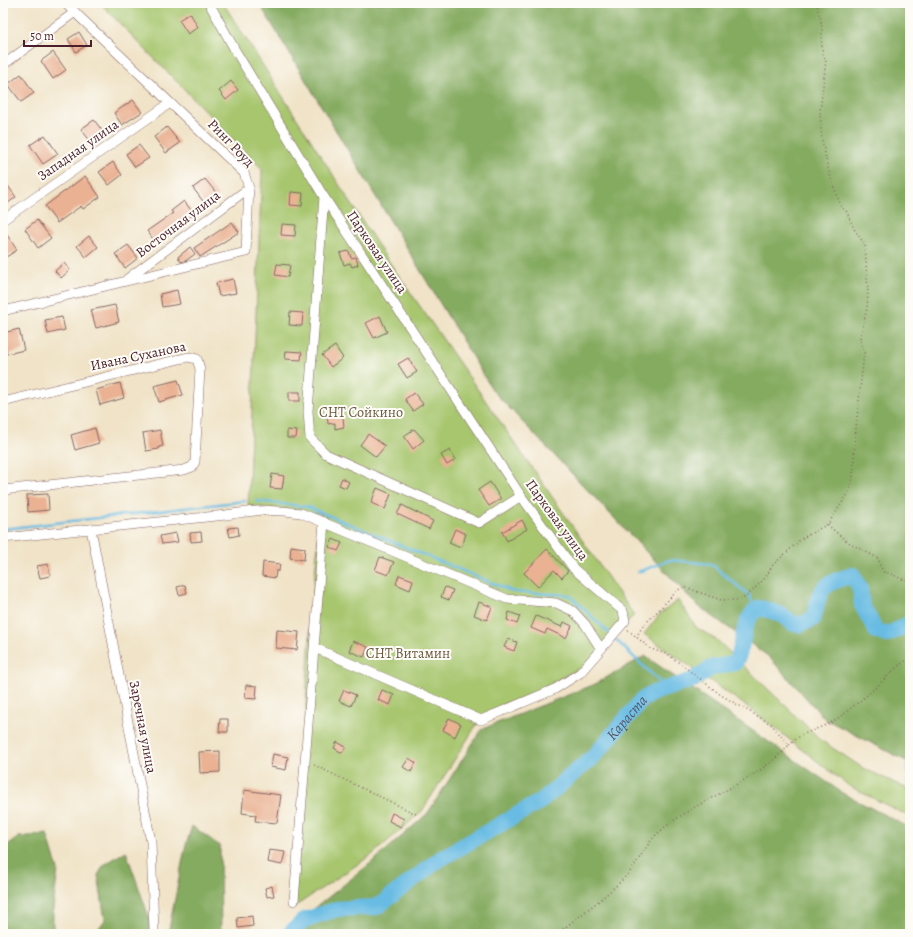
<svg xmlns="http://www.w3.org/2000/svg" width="913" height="937" font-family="Alegreya,serif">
<rect width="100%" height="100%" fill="#fdfcf7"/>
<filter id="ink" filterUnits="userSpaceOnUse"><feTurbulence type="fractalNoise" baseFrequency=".025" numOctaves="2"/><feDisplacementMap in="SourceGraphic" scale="8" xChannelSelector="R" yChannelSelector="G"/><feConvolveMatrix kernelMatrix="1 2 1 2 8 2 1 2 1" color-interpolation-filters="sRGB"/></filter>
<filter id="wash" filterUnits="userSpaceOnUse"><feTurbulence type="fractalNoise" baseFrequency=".012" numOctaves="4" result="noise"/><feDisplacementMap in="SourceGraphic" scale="16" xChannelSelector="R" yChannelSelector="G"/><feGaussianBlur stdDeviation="0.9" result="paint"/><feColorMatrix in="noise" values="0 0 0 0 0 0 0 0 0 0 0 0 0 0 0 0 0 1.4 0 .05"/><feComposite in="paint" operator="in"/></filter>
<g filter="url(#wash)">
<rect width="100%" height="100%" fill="#f0e3c7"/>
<g fill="#a7c66e" stroke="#78724c">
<polygon points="100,3 223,3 381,250 634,615 590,663 477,724 422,811 373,854 294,907 311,615 321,514 248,506 262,169"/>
<polygon points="678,600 696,627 718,641 822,741 863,768 910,790 910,817 849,786 749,708 644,634 660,614"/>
</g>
<g fill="#85ab61" stroke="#686546">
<polygon points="259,3 910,3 910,763 825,719 768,656 697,605 493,391"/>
<polygon points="645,656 844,794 910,828 910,934 283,934 377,858 427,814 482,729 593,685"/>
<polygon points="192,826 220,846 221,934 168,934 185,848"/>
<polygon points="47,834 58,870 53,908 53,934 3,934 3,848 19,837"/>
<polygon points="126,851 151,923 156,934 94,934 105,920 98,875 104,865"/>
</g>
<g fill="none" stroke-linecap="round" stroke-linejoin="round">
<g stroke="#67bbe3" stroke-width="2.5">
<polyline points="256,501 308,507 514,592 569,595 609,633"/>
<polyline points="3,529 245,501"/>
<polyline points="638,572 670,560 711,564 749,595 756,610"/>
<polyline points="615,639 666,688"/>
<polyline points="910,730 908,772 910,795"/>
<polyline points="910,853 910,890"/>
<polyline points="910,934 910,922"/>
</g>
<path stroke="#67bbe3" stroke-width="16" id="s1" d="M 289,934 L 304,920 L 337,909 L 377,907 L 440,859 L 541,801 L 594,756 L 642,700 L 653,693 L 693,680 L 711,668 L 735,663 C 747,645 738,624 758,608 C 769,609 785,615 792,623 L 799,625 L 813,619 C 816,611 817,600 820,594 C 826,582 841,579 853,575 L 860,589 L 862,605 L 876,631 L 887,635 L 910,623"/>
</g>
<g id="blocks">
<g fill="#eab192">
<polygon points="190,13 198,27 188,34 179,20"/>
<polygon points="79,32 87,45 76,52 68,39"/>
<polygon points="53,52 66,70 53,79 41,61"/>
<polygon points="21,74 34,93 21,102 8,84"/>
<polygon points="231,81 238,90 226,100 219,91"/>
<polygon points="133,100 142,112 122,125 114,113"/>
<polygon points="94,120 104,133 91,142 81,129"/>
<polygon points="167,127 180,143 166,153 154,137"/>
<polygon points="45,135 58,154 43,164 30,145"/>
<polygon points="139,145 149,158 135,167 126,154"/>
<polygon points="113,162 122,175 109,185 99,172"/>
<polygon points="85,176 100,197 83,209 81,206 57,223 45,206"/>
<polygon points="3,179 16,197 3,207"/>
<polygon points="205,179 218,195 206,205 193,188"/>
<polygon points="291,192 303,193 302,206 290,205"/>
<polygon points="184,201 194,214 157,244 147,231 173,213 171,211"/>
<polygon points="37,220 51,238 38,248 25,229"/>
<polygon points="232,222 239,232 200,257 194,248"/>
<polygon points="282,224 296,225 295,236 281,235"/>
<polygon points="3,229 17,250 3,259"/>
<polygon points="89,236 98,247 86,257 77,246"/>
<polygon points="128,245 138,258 125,268 115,254"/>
<polygon points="190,247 195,254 187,260 181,262 178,257"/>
<polygon points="349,251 351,258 356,257 358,265 352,267 350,263 344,265 340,253"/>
<polygon points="64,263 70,270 61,278 55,271"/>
<polygon points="277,264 290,265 288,277 275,275"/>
<polygon points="233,279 236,293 219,296 216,283"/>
<polygon points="177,290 180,304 162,307 160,294"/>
<polygon points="115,305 119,322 96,328 91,310"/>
<polygon points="290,312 303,313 302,326 289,325"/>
<polygon points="380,316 387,332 374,338 366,323"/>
<polygon points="62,317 65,330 48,334 45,320"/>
<polygon points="19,329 24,350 7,354 3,333"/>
<polygon points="335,346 343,358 331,367 322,355"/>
<polygon points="286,351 302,352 301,360 285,359"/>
<polygon points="408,358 417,372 407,378 398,364"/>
<polygon points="178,380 183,395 159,402 154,386"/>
<polygon points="120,383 124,398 100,405 96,390"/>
<rect x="289" y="392" width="11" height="9"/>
<polygon points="414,393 423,404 413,411 405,399"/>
<polygon points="342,408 344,427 335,429 335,423 328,424 327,410"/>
<polygon points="95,428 99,443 75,450 71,435"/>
<polygon points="414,429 424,440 413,449 404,436"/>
<polygon points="160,430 163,446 159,447 159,449 146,451 143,433"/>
<polygon points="287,430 297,431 296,438 287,438"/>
<polygon points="368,434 385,446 376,457 360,445"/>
<polygon points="450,450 455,460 447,465 441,455"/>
<polygon points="272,474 284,476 282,489 270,488"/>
<polygon points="342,478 349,482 346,488 339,485"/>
<polygon points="490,482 501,499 489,506 478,490"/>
<polygon points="377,488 391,494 385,509 371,503"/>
<polygon points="48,494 49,510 28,512 27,495"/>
<polygon points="402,505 433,521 429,529 397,514"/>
<polygon points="522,520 527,529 507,541 502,532"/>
<polygon points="238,527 239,535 230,537 228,528"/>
<polygon points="455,529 466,534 461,548 449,543"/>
<polygon points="201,532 202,541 191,542 190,533"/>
<polygon points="176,533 178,542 162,544 160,536"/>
<polygon points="333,539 342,543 338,551 329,547"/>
<polygon points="291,546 305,548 304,560 290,558"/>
<polygon points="547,549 568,571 562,578 554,570 538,587 524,573"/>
<polygon points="380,557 394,562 388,575 375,570"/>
<polygon points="263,562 280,564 279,571 276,571 275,578 262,576"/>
<polygon points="48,564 50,576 40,578 37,566"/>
<polygon points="399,575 413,580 410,590 396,584"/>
<polygon points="185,585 187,593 179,595 177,587"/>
<polygon points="445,587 453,590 449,600 441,597"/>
<polygon points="479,602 492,607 487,620 474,615"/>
<polygon points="509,612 520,616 517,624 507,620"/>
<polygon points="536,616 562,627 564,622 572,626 566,638 547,629 545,634 531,628"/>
<polygon points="277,630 299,632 297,650 276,648"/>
<polygon points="508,639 517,642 514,651 504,647"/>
<polygon points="353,641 368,647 364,657 349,651"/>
<polygon points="246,685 257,686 256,699 245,698"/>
<polygon points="344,690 356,695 351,706 339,701"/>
<polygon points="382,690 394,695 390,705 378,700"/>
<polygon points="449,718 461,724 455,737 443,730"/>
<polygon points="220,719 228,719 228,732 219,732"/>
<polygon points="337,742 346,747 342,753 334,748"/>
<polygon points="220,751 220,772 200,773 199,752"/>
<polygon points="273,754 288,757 286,770 271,767"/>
<polygon points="409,758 416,763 411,772 403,767"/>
<polygon points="244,790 281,795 277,823 255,821 256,815 242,813"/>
<polygon points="392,813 404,819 401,827 389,821"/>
<polygon points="269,850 285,852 282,865 267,862"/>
<polygon points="272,886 274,896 267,897 265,888"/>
<polygon points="252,916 253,926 238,928 237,918"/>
</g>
</g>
</g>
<g filter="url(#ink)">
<use href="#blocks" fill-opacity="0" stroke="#846462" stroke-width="1"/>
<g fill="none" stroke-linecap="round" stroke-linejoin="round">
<g stroke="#846462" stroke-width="10">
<g id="minor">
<polyline points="3,65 75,12"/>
<polyline points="324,197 308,411 310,438 326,454 479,523 521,496"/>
<polyline points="3,220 170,103"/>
<polyline points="127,279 249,188"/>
<polyline points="3,311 246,252 249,188 244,173 65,3"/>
<polyline points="3,402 188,357 197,359 200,369 195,462 192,467 184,470 3,490"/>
<polyline points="91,529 151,842 154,932"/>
<path d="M 3,538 L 226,515 C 253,510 273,509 301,513 L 507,599 L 556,603 L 573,611 L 585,624 L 601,649 L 625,621 L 623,611 L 574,569 L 521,496 L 324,197 L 235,50 L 209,3"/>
<polyline points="315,648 481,720 555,689 580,673 601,649"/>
<polyline points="294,901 324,522"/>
</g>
</g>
<g stroke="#846462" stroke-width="1.5" stroke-dasharray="1 3" stroke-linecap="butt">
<path d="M 828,524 L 831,528 L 848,542 L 879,559 L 880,566 L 884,572 C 894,573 900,581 910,580"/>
<path d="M 628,630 L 651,649 L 669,655 L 721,695 L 771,724 L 789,745 C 803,730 824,729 840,717 C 851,708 864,698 875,688 C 887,677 896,666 910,658"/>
<path d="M 636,637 L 643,626 L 678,590 L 684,587 L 721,600 L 739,600 L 746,597 L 766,577 L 772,566 L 801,539 L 828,524 L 848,494 L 853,478 L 855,437 L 864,353 L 860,338 L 867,308 L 868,293 L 865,245 L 854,229 L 847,212 L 841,207 L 829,172 L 822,141 L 820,112 L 826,60 C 818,45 824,36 821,22 C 820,15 816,10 818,3"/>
<polyline points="314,765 418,815"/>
<path d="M 557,934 C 580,915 606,897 627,875 C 639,862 645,845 658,833 C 697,798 755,784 789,745"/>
</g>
<use href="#minor" stroke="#fff" stroke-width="9"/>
</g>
</g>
<g text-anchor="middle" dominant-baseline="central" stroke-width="4" stroke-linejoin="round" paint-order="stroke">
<g font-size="14" fill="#4a1f2b" stroke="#fdfcf7">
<text transform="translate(231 143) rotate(46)">Ринг Роуд</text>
<text transform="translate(78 150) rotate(-35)">Западная улица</text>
<text transform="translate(178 224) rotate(-37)">Восточная улица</text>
<text transform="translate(377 252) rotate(56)">Парковая улица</text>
<text transform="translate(138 356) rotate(-12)">Ивана Суханова</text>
<text transform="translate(557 520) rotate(54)">Парковая улица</text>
<text transform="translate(143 727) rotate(79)">Заречная улица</text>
</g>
<g font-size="14" fill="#6b5942" stroke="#fdfcf7">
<text x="361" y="412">СНТ Сойкино</text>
<text x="408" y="653">СНТ Витамин</text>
</g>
<g font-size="15" font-style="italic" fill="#54566b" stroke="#fdfcf7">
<text stroke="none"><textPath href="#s1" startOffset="411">Караста</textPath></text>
</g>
</g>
<rect width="913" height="937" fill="none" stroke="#fdfcf7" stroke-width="16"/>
<path d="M24 40v6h67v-6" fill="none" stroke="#4a1f2b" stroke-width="2"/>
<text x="30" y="40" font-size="12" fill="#4a1f2b" stroke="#fdfcf7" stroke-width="3" paint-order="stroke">50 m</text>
</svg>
